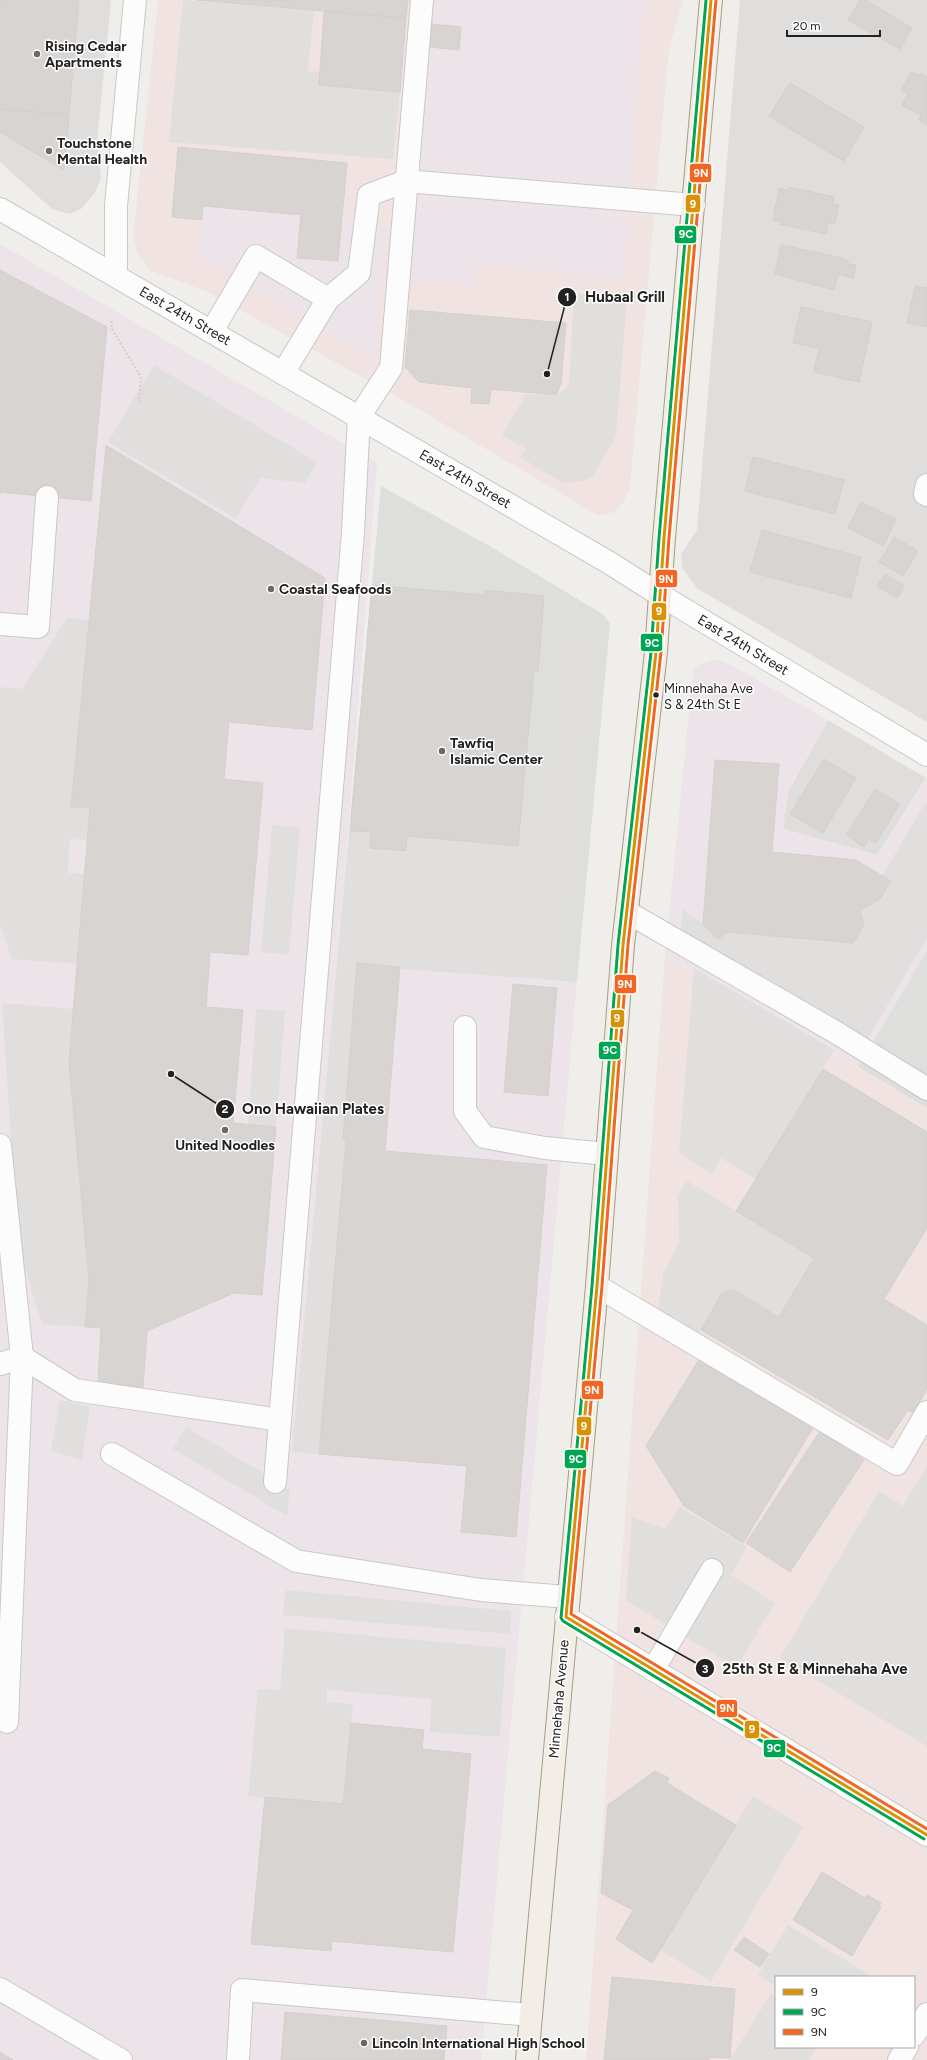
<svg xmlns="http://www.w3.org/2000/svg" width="927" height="2060" font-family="Figtree,sans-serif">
<rect width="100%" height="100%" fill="#f0eeeb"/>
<g fill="#dfdedc">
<polygon points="0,0 111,0 97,141 101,178 95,193 81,209 70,214 52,209 0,162"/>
<polygon points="740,0 927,0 927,722 698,589 682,568 681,554 697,530"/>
<polygon points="828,720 926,778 877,855 783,829 788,792"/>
</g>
<g fill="#f1e3e1" fill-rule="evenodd">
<polygon points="158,0 683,0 669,49 630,486 624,501 615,512 599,516 398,397 206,291 151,271 138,255 133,240"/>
<path d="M 665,956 L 927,1108 L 927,2060 L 586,2060 ZM 776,1977 L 914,1977 L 914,2047 L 776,2047 Z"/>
</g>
<g fill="#ede4e9">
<polygon points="427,0 644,0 624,278 476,265 475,285 404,279"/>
<polygon points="203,206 301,215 297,258 338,261 342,220 387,224 373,360 199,255"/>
<polygon points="0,244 377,463 338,964 577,982 481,2060 0,2060"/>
<polygon points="711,660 722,660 828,720 788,791 783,829 877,855 927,778 927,951 858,1067 665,956 693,671 698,665"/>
</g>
<g fill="#dededc">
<polygon points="381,486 488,545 604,615 610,624 577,982 337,964"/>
<polygon points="927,951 927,1108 858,1067"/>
</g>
<g fill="#e0dfde">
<polygon points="183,0 314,10 308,71 319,72 319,85 400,92 393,159 169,142"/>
<polygon points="574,293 627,298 616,436 592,477 583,481 562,483 520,457 526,449 502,435 526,394 556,396 569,385"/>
<polygon points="154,365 317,462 305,483 260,478 236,519 108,442"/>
<polygon points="67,618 89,620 71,806 90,807 87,840 70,839 68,873 84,874 77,964 12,959 0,924 0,687 22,689"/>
<polygon points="557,638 593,641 590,675 596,679 567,969 558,980 339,963 350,831 371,832 370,848 405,851 407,836 526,846 529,816 540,817"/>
<polygon points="925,803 927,804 927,938 857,1057 679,952 683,909 703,924 718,939 727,932 853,943 864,925 860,911 881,899 891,881 882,876"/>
<polygon points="272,825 300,828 289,955 261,952"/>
<polygon points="337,964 357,966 343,1139 346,1140 319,1454 292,1452"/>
<polygon points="694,968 834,1050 756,1179 721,1158 712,1174 679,1153"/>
<polygon points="2,1003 74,1009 89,1280 85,1327 42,1324 18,1246"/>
<polygon points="256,1009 285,1011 276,1127 248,1125"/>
<polygon points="687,1181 814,1258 779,1316 734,1290 722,1293 698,1334 658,1310 663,1274 679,1243 678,1196"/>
<polygon points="60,1400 90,1407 82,1460 51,1451"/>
<polygon points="186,1427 290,1489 287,1516 173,1449"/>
<polygon points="927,1466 927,1746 780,1658 879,1491 903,1506"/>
<polygon points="680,1507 747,1547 731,1575 775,1603 736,1668 626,1600 632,1517 665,1529"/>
<polygon points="286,1590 511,1611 510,1634 283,1615"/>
<polygon points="285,1628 506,1648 500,1737 430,1732 431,1699 327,1690 327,1702 353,1704 343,1804 248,1796 258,1689 280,1690"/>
<polygon points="753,1796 803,1827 711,1981 660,1950"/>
<polygon points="788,1925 873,1977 776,1977 776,1986 758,1975"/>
<polygon points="771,1994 776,1997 776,2047 817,2047 809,2060 729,2060"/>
</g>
<g fill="#d7d4d2" stroke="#d3d0cc">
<polygon points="0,0 79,0 69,115 0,109"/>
<polygon points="196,0 408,0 406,18"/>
<polygon points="860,0 866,0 912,28 900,49 848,20"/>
<polygon points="324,12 406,18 400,92 319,85"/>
<polygon points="431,24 461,27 459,50 429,47"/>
<polygon points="912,72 919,76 920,73 927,77 927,125 919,120 921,115 902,105 908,94 901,90"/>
<polygon points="790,83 864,127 844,161 769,116"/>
<polygon points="0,109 69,115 64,170 0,132"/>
<polygon points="178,147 347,163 338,261 297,258 301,215 203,206 202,220 172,217"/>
<polygon points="789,187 834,197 833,204 839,205 835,224 828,223 826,234 780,224 781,222 773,220 779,188 788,190"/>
<polygon points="781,245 843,258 848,261 848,264 856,265 853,278 838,274 834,290 775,274"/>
<polygon points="0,270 107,327 91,501 0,492 0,494"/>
<polygon points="915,286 927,288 927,327 907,323"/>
<polygon points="801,307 872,322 859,382 814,372 819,348 793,343"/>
<polygon points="410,310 566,323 561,384 556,395 491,389 489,404 471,403 472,388 419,382 405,367"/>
<polygon points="106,445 325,578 312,730 229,722 227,743 224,779 263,783 248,955 210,952 206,1007 243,1010 233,1123 276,1127 262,1295 234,1293 147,1331 143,1387 98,1383 101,1328 85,1327 89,1280 69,1062 90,807 71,807"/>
<polygon points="753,457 844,480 835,514 745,491"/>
<polygon points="861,502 896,519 883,546 848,528"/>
<polygon points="762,530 861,557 851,598 750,572"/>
<polygon points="894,537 918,551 903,576 879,562"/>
<polygon points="885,574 904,586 898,598 877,586"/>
<polygon points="372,585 484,595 485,590 544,596 538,671 534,671 518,846 407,836 406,851 370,848 371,832 350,831"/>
<polygon points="824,759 856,778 823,833 790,814"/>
<polygon points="715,760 779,764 772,852 856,860 891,881 880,899 860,911 864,925 853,943 727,932 718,939 703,924"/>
<polygon points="875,789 900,804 876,843 869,839 864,847 846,835"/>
<polygon points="357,963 400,967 385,1151 547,1165 516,1537 461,1532 467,1466 319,1454 346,1140 343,1139"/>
<polygon points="513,984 557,988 548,1096 504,1092"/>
<polygon points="823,1069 927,1132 927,1228 884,1299 927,1325 927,1389 913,1413 908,1410 888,1440 701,1330 722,1293 730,1290 734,1290 779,1317 814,1258 736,1211"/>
<polygon points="700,1358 813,1428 743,1543 684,1506 646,1446"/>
<polygon points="820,1431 864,1460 790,1572 746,1543"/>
<polygon points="351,1723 424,1730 422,1749 471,1754 453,1952 332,1941 331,1951 251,1944 265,1797 343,1804"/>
<polygon points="655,1771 669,1778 667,1783 736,1825 652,1963 616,1939 633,1910 601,1893 608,1805"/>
<polygon points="822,1872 865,1898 867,1895 881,1903 879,1906 881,1907 852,1956 793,1920"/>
<polygon points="744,1937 769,1954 760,1967 734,1950"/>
<polygon points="612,1977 735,1989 730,2058 709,2057 709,2060 604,2060"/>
<polygon points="285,2012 447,2026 444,2060 281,2060"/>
<polygon points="0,2052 13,2060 0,2060"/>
</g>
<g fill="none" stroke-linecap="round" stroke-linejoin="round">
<g stroke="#c9c8c7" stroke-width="24">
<g id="minor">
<polyline points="0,209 608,562 660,595 927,755"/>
<polyline points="116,276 116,206 135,0"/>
<polyline points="328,299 359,273 369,195 406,181 694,205"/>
<polyline points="212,331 256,256 328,299 283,373"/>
<polyline points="927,485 925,494 927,495"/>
<polyline points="0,624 38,627 47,497"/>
<polyline points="627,912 837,1033 927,1089"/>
<polyline points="465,1027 465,1111 484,1137 545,1148 607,1154"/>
<polyline points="0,1145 22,1357 0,1364"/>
<polyline points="597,1286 897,1464 927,1412"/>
<polyline points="22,1357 75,1390 280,1420"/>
<polyline points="112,1454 296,1561 481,1590 568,1597"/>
<polyline points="275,1482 353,532 359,417 391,368 422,0"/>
<polyline points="566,1617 927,1835"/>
<polyline points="653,1670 712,1570"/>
<polyline points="7,1722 22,1357"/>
<polyline points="0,1989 121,2060"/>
<polyline points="914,2035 927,2014"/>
<polyline points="238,2060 242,1990 531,2015"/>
<polyline points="899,2060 907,2047"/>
</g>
</g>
<g stroke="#a79c86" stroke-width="24">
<polyline id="major" points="527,2060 597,1286 623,945 656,652 664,538 711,0"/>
</g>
<polyline stroke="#dccecd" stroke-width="2.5" stroke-dasharray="2 2" stroke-linecap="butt" points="111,321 112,329 141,377 139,405"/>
<use href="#minor" stroke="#fdfcfc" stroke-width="22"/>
<use href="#major" stroke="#f3ede7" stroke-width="22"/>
<g stroke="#fff" stroke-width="6">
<polyline id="bus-1" points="711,0 664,538 656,652 623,945 597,1286 566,1617 927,1835"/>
</g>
<g stroke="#fff" stroke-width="6">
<polyline id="bus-2" points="706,0 659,538 651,652 618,945 592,1286 561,1618 563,1621 924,1839"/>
</g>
<g stroke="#fff" stroke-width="6">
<polyline id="bus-3" points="716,0 669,538 661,652 628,945 602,1286 571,1614 927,1829"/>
</g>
<use href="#bus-1" stroke="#d79205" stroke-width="3"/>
<use href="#bus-2" stroke="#00a651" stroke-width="3"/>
<use href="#bus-3" stroke="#f26522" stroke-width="3"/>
</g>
<g fill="#6a6968" stroke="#fff" stroke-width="1.5">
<circle cx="37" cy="54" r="4"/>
<circle cx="49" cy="151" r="4"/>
<circle cx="271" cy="589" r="4"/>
<circle cx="442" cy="751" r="4"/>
<circle cx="225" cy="1130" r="4"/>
<circle cx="364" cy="2043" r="4"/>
</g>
<circle fill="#222" stroke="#fff" stroke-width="1.5" cx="656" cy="695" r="3.5"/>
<g text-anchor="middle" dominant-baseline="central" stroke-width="3" stroke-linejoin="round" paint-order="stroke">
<g font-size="13" fill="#222" stroke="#fff" text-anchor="start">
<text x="664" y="688">Minnehaha Ave<tspan x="664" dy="16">S &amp; 24th St E</tspan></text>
</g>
<g font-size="14" font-weight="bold" fill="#222" stroke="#fff" text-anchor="start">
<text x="45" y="46">Rising Cedar<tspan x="45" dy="16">Apartments</tspan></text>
<text x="57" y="143">Touchstone<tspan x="57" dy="16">Mental Health</tspan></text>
<text x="279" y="589">Coastal Seafoods</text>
<text x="450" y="743">Tawfiq<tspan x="450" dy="16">Islamic Center</tspan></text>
<text x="225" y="1145" text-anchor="middle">United Noodles</text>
<text x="372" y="2043">Lincoln International High School</text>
</g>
<g font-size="14" fill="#222" stroke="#fff">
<text transform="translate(185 316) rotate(30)">East 24th Street</text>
<text transform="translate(465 479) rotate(30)">East 24th Street</text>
<text transform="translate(743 645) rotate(31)">East 24th Street</text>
<text transform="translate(559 1699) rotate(-85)">Minnehaha Avenue</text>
</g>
</g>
<path fill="none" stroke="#222" stroke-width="1.5" d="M547 374L567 297M171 1074L225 1109M637 1630L705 1668"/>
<g fill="#222" stroke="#fff" stroke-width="1.5">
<circle cx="547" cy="374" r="4"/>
<circle cx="171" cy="1074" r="4"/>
<circle cx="637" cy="1630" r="4"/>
<circle cx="567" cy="297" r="10"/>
<circle cx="225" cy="1109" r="10"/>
<circle cx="705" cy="1668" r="10"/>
</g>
<g font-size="12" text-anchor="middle" font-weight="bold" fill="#fff">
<text x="567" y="301">1</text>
<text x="225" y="1113">2</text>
<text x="705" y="1673">3</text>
</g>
<g font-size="15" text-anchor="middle" font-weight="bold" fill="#222" stroke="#fff" stroke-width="3" stroke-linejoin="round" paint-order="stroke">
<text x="625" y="302">Hubaal Grill</text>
<text x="313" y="1114">Ono Hawaiian Plates</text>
<text x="815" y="1674">25th St E &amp; Minnehaha Ave</text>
</g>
<g stroke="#fff" stroke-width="1.5">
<rect x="689" y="163" width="23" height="20" rx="4" fill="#f26522"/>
<rect x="685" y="194" width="16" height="19" rx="4" fill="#d79205"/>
<rect x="674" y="225" width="23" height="19" rx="4" fill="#00a651"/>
<rect x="655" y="569" width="23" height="19" rx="4" fill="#f26522"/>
<rect x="651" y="602" width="16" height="19" rx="4" fill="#d79205"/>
<rect x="640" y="633" width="23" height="19" rx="4" fill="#00a651"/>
<rect x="614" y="974" width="23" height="20" rx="4" fill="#f26522"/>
<rect x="610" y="1009" width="15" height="19" rx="4" fill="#d79205"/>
<rect x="598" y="1041" width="23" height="19" rx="4" fill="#00a651"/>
<rect x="581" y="1380" width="23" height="20" rx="4" fill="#f26522"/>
<rect x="576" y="1416" width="16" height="20" rx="4" fill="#d79205"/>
<rect x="564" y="1449" width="23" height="20" rx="4" fill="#00a651"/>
<rect x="716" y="1699" width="22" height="19" rx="4" fill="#f26522"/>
<rect x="744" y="1720" width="16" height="19" rx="4" fill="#d79205"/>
<rect x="763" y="1739" width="23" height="19" rx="4" fill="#00a651"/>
</g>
<g font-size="11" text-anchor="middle" font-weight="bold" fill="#fff">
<text x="701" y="177">9N</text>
<text x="693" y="208">9</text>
<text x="686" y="238">9C</text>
<text x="666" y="583">9N</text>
<text x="659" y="615">9</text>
<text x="652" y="647">9C</text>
<text x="625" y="988">9N</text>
<text x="617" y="1022">9</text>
<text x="610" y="1054">9C</text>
<text x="592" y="1394">9N</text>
<text x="584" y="1430">9</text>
<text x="576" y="1463">9C</text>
<text x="727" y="1712">9N</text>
<text x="752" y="1733">9</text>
<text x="774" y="1752">9C</text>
</g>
<rect x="775" y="1976" width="140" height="72" fill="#ffffff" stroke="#a7a7a7"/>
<rect x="783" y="1989" width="20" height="6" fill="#d79205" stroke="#a7a7a7"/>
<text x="811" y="1996" font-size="12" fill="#222222">9</text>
<rect x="783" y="2009" width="20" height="6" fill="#00a651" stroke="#a7a7a7"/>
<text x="811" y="2016" font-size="12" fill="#222222">9C</text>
<rect x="783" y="2029" width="20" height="6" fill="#f26522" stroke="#a7a7a7"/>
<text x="811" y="2036" font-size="12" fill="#222222">9N</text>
<path d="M787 30v6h93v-6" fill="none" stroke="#222222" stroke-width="2"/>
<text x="793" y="30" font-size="12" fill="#222222" stroke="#ffffff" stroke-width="3" paint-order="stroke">20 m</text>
</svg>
